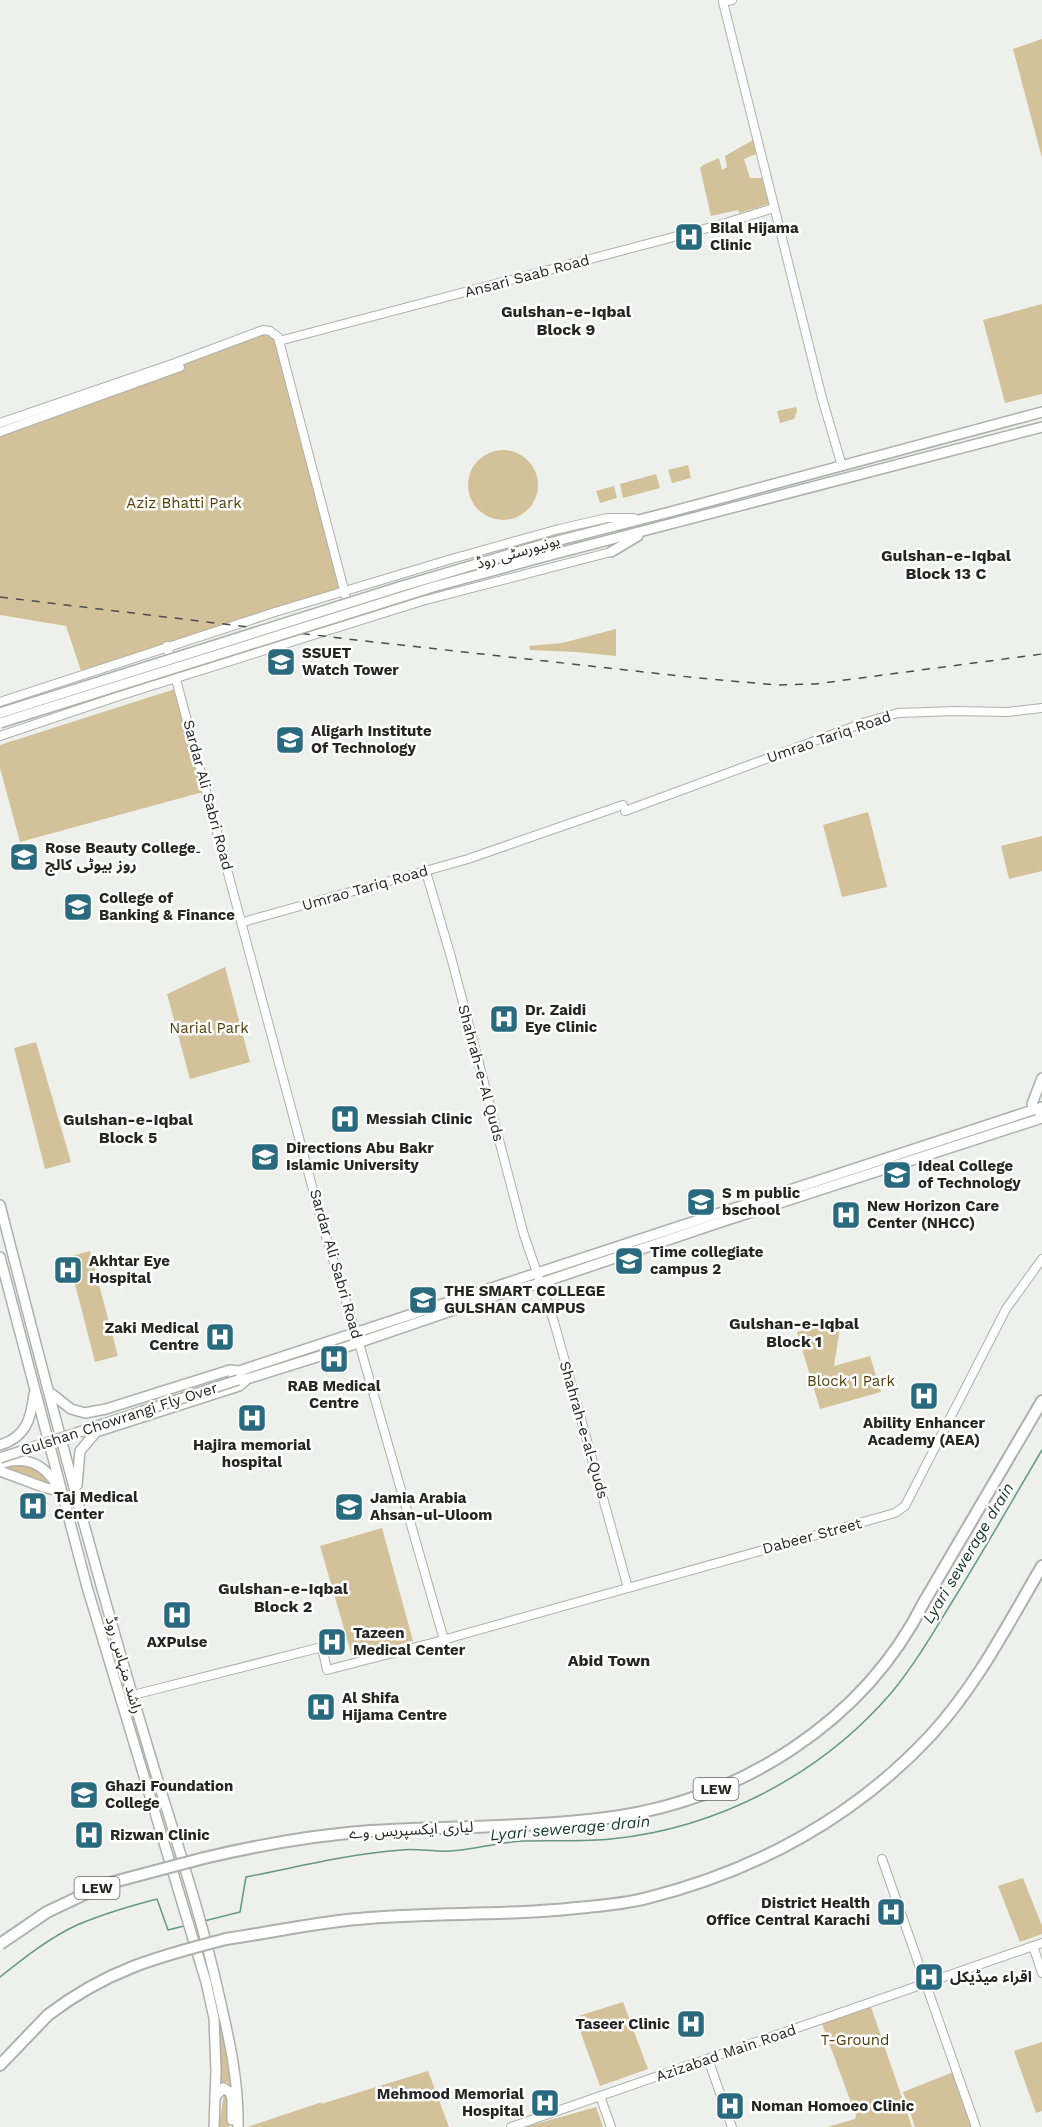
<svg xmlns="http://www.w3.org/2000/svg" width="1042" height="2127" font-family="'Work Sans','Noto Sans Arabic',sans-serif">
<rect width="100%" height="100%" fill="#eef1eb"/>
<g fill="#d3c19a">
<polygon points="1042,39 1042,158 1013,49"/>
<polygon points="753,140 756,154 744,159 750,178 762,178 769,204 739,213 738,210 711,216 700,168 703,165 719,158 722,170 727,167 725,156"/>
<polygon points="1042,304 1042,394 1005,403 983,320"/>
<polygon points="263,330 279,341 344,591 82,674 66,626 0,615 0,435"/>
<polygon points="796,407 797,411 794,419 780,423 777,411"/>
<circle cx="503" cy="485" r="35"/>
<polygon points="688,465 691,478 672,483 668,470"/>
<polygon points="656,474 660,488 623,498 620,484"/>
<polygon points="614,486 617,498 600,503 596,491"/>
<polygon points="616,629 616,656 576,652 530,650 529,646 562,643"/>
<polygon points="175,689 203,792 20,842 0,768 0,745"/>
<polygon points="868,812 887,887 842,897 823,825"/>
<polygon points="1042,836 1042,871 1009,879 1001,846"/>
<polygon points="225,967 250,1062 190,1079 167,994"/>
<polygon points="36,1042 71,1162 45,1169 14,1048"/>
<polygon points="90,1251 118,1356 95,1362 68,1257"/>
<polygon points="841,1321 834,1366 870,1356 881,1392 820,1409 797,1332"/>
<path d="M 13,1464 C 28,1465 44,1467 47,1484 L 4,1469 Z"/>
<polygon points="382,1528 413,1641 352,1656 320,1546"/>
<polygon points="1023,1878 1042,1926 1042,1934 1020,1942 998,1886"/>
<polygon points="623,2002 648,2069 600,2086 575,2017"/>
<polygon points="218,2004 234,2090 227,2082 218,2087 221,2047 216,2005"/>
<polygon points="871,2007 912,2127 827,2127 855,2119 856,2116 822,2024"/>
<polygon points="1042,2042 1042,2111 1036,2113 1014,2051"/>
<polygon points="428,2071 449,2127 247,2127 322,2102 321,2104"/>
<polygon points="956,2071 976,2127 915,2127 903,2092"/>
<polygon points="224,2093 229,2096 229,2127 219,2127"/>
<polygon points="596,2107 603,2127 525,2127"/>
</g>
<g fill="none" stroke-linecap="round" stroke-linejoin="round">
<g stroke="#639980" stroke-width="1.5">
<path d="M 204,1921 L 240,1912 L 246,1877 C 297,1867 348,1854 401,1850 C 417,1848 433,1852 450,1851 C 474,1850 498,1842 523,1841 C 552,1840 582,1842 611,1839 C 719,1828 822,1774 892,1692 C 915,1664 933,1633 952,1602 C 983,1552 1012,1501 1042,1450"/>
<path d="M 0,1977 C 24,1958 49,1938 77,1925 C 103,1914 130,1906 157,1899 L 168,1930 L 184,1926"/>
</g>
<g stroke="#aeb0ab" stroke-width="10">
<g id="minor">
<polyline points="732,0 723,2 822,398 842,466"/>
<polyline points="279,341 719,225 774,208"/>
<polyline points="0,423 175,363 263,330 270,331 278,337 349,609"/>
<polyline points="0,432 180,367"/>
<polyline points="167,646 323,1227 359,1343 444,1640"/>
<polyline points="0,702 275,612 448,560 559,529 607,518 634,518"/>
<polyline points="0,736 125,694 422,601 611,552"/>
<polyline points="625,811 866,722 898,713 955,711 1007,712 1042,708"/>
<polyline points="426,872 451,957 524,1235 554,1322 628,1588"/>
<polyline points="243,922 468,859 623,805"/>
<polyline points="133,1695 322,1647 327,1670 432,1643 895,1513 905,1506 1006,1309 1042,1259"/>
<polyline points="882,1859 976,2127"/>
<polyline points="1033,1946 1042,1973"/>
<polyline points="708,2059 732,2127"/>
<polyline points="600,2096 611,2127"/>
<polyline points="511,2127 1042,1943"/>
</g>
</g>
<g stroke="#aeb0ab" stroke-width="12">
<g id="major">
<polyline points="541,545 666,513 1042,412"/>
<polyline points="611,552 638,536"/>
<polyline points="547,556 1042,427"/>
<polyline points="1040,1112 1034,1108 1032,1104 1042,1078"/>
<path d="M 0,1205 C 46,1384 93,1564 146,1741 C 171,1826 200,1909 219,1995 C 229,2038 239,2082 238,2127"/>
<polyline points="0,1257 87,1587 206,1982 214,2018 216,2071 214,2127"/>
<polyline points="233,1375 239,1371 1042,1107"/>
<polyline points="238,1380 250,1378 317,1357 509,1291 541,1283 715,1224 1042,1118"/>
<polyline points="52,1394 71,1409 85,1413 106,1409 230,1370 238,1371"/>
<path d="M 0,1445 C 26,1437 31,1419 34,1394"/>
<path d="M 0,1464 C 25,1455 43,1463 57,1485"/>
<polyline points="0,1471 43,1487 62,1492"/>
<polyline points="77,1485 80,1451 96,1432 239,1386 245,1381"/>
<polyline points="215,2097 223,2088 230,2092 232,2099 232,2120"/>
</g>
</g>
<g stroke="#aeb0ab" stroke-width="14">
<g id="highway">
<path d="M 204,1858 C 259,1845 314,1835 370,1831 C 449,1826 528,1828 606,1818 C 739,1801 864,1722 924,1602 L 1042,1401"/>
<path d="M 226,1939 C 274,1932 322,1921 369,1918 C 438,1912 507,1916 576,1908 C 599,1906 625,1904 647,1898 C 756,1871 855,1817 931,1735 C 977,1685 1008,1624 1042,1566"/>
<polyline points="0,2065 48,2015"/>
</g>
</g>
<use href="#minor" stroke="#fff" stroke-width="8"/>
<use href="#major" stroke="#fff" stroke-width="9"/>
<use href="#highway" stroke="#fff" stroke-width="10"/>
<polyline stroke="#4d4e4c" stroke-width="1.5" stroke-dasharray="8 8" stroke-linecap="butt" points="0,597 356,640 698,678 777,685 815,684 1042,654"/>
<g stroke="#aeb0ab" stroke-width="12" stroke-linecap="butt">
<g id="major-bridge">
<polyline points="0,713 399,587 541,545"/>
<polyline points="0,723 433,587 547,556"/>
<polyline points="0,1458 238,1380"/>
</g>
</g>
<g stroke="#aeb0ab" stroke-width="14" stroke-linecap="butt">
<g id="highway-bridge">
<polyline points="0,1944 47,1912 106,1884 204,1858"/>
<path d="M 48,2015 C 107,1970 156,1957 226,1939"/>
</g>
</g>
<use href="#major-bridge" stroke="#fff" stroke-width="9"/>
<use href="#highway-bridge" stroke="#fff" stroke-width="10"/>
</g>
<defs>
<g id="hospital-square" transform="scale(1.5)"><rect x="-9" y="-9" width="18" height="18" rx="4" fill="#296a7e" stroke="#fff"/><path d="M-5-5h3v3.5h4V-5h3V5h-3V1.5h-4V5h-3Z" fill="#fff"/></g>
<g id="university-square" transform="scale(1.5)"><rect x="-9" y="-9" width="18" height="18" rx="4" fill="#296a7e" stroke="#fff"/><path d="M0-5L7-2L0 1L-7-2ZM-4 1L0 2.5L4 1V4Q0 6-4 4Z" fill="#fff"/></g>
</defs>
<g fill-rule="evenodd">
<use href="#hospital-square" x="689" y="237"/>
<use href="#university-square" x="281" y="662"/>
<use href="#university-square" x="290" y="740"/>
<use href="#university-square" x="24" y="857"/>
<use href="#university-square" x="78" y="907"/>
<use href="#hospital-square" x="504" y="1019"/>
<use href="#hospital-square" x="345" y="1119"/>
<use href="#university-square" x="265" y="1157"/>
<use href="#university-square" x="897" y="1175"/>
<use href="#university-square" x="701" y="1202"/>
<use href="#hospital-square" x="846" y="1215"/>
<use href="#university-square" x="629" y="1261"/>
<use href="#hospital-square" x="68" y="1270"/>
<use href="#university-square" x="423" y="1300"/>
<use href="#hospital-square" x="220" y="1337"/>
<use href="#hospital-square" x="334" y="1359"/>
<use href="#hospital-square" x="924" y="1396"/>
<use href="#hospital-square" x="252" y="1418"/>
<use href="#hospital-square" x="33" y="1506"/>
<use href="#university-square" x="349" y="1507"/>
<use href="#hospital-square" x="177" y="1615"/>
<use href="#hospital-square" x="332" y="1642"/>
<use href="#hospital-square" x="321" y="1707"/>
<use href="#university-square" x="84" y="1795"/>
<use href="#hospital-square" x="89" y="1835"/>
<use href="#hospital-square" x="891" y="1912"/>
<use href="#hospital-square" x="929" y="1977"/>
<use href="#hospital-square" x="691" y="2024"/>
<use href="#hospital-square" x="545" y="2103"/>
<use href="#hospital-square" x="730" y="2106"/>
</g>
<g text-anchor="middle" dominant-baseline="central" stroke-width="5" stroke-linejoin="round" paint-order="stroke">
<g fill="#fff" stroke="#666766" stroke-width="1.5">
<rect x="693.5" y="1778" width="45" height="22" rx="4.5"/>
<rect x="74.5" y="1877" width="45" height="22" rx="4.5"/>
</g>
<g font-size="14" font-weight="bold" fill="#252624">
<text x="716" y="1789">LEW</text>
<text x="97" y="1888">LEW</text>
</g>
<g font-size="15" font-weight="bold" fill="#252624" stroke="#fff" text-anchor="start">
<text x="710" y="228">Bilal Hijama<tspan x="710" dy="17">Clinic</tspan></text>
<text x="302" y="653">SSUET<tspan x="302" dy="17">Watch Tower</tspan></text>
<text x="311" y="731">Aligarh Institute<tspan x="311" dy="17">Of Technology</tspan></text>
<text x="45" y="848">Rose Beauty College۔<tspan x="45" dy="17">روز بیوٹی کالج</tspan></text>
<text x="99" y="898">College of<tspan x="99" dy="17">Banking &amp; Finance</tspan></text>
<text x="525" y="1010">Dr. Zaidi<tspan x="525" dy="17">Eye Clinic</tspan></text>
<text x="366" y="1119">Messiah Clinic</text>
<text x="286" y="1148">Directions Abu Bakr<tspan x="286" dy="17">Islamic University</tspan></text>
<text x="918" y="1166">Ideal College<tspan x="918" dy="17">of Technology</tspan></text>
<text x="722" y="1193">S m public<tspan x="722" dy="17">bschool</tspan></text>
<text x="867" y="1206">New Horizon Care<tspan x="867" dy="17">Center (NHCC)</tspan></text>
<text x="650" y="1252">Time collegiate<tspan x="650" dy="17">campus 2</tspan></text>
<text x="89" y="1261">Akhtar Eye<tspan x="89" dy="17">Hospital</tspan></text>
<text x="444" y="1291">THE SMART COLLEGE<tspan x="444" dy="17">GULSHAN CAMPUS</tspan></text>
<text x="199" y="1328" text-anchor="end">Zaki Medical<tspan x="199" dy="17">Centre</tspan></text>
<text x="334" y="1386" text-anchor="middle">RAB Medical<tspan x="334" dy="17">Centre</tspan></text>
<text x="924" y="1423" text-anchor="middle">Ability Enhancer<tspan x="924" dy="17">Academy (AEA)</tspan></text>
<text x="252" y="1445" text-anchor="middle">Hajira memorial<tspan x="252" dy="17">hospital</tspan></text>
<text x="54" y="1497">Taj Medical<tspan x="54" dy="17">Center</tspan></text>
<text x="370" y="1498">Jamia Arabia<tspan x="370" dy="17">Ahsan-ul-Uloom</tspan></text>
<text x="353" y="1633">Tazeen<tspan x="353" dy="17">Medical Center</tspan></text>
<text x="177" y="1642" text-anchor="middle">AXPulse</text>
<text x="342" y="1698">Al Shifa<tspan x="342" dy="17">Hijama Centre</tspan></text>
<text x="105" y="1786">Ghazi Foundation<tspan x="105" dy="17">College</tspan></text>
<text x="110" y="1835">Rizwan Clinic</text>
<text x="870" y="1903" text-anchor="end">District Health<tspan x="870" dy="17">Office Central Karachi</tspan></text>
<text x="950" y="1977">اقراء میڈیکل</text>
<text x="670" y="2024" text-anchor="end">Taseer Clinic</text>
<text x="524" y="2094" text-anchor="end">Mehmood Memorial<tspan x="524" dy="17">Hospital</tspan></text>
<text x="751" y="2106">Noman Homoeo Clinic</text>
</g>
<g font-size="15" fill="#252624" stroke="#fff">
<text transform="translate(527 276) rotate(-15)">Ansari Saab Road</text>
<text transform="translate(518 552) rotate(-16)">یونیورسٹی روڈ</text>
<text transform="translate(829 737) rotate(-19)">Umrao Tariq Road</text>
<text transform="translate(208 795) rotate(75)">Sardar Ali Sabri Road</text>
<text transform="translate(365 888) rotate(-16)">Umrao Tariq Road</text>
<text transform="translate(481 1073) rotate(75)">Shahrah-e-Al Quds</text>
<text transform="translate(336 1264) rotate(74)">Sardar Ali Sabri Road</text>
<text transform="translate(119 1419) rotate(-18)">Gulshan Chowrangi Fly Over</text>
<text transform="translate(584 1430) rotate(74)">Shahrah-e-al-Quds</text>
<text transform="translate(812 1536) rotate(-15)">Dabeer Street</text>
<text transform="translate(124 1665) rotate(74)">راشد منہاس روڈ</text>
<text transform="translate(411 1830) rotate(-3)">لیاری ایکسپریس وے</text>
<text transform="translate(726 2053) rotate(-19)">Azizabad Main Road</text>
</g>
<g font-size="15" fill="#513d06" stroke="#fff">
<text x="184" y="503">Aziz Bhatti Park</text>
<text x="209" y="1028">Narial Park</text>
<text x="851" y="1381">Block 1 Park</text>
<text x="855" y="2040">T-Ground</text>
</g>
<g font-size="16" font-weight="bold" fill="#252624" stroke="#fff">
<text x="566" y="311">Gulshan-e-Iqbal<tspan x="566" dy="18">Block 9</tspan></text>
<text x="946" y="555">Gulshan-e-Iqbal<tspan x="946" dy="18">Block 13 C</tspan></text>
<text x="128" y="1119">Gulshan-e-Iqbal<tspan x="128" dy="18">Block 5</tspan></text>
<text x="794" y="1323">Gulshan-e-Iqbal<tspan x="794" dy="18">Block 1</tspan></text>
<text x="283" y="1588">Gulshan-e-Iqbal<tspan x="283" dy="18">Block 2</tspan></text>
<text x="609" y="1660">Abid Town</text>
</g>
<g font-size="16" font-style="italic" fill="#133527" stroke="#fff">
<text transform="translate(968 1553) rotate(-59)">Lyari sewerage drain</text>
<text transform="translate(570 1828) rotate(-5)">Lyari sewerage drain</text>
</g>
</g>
</svg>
